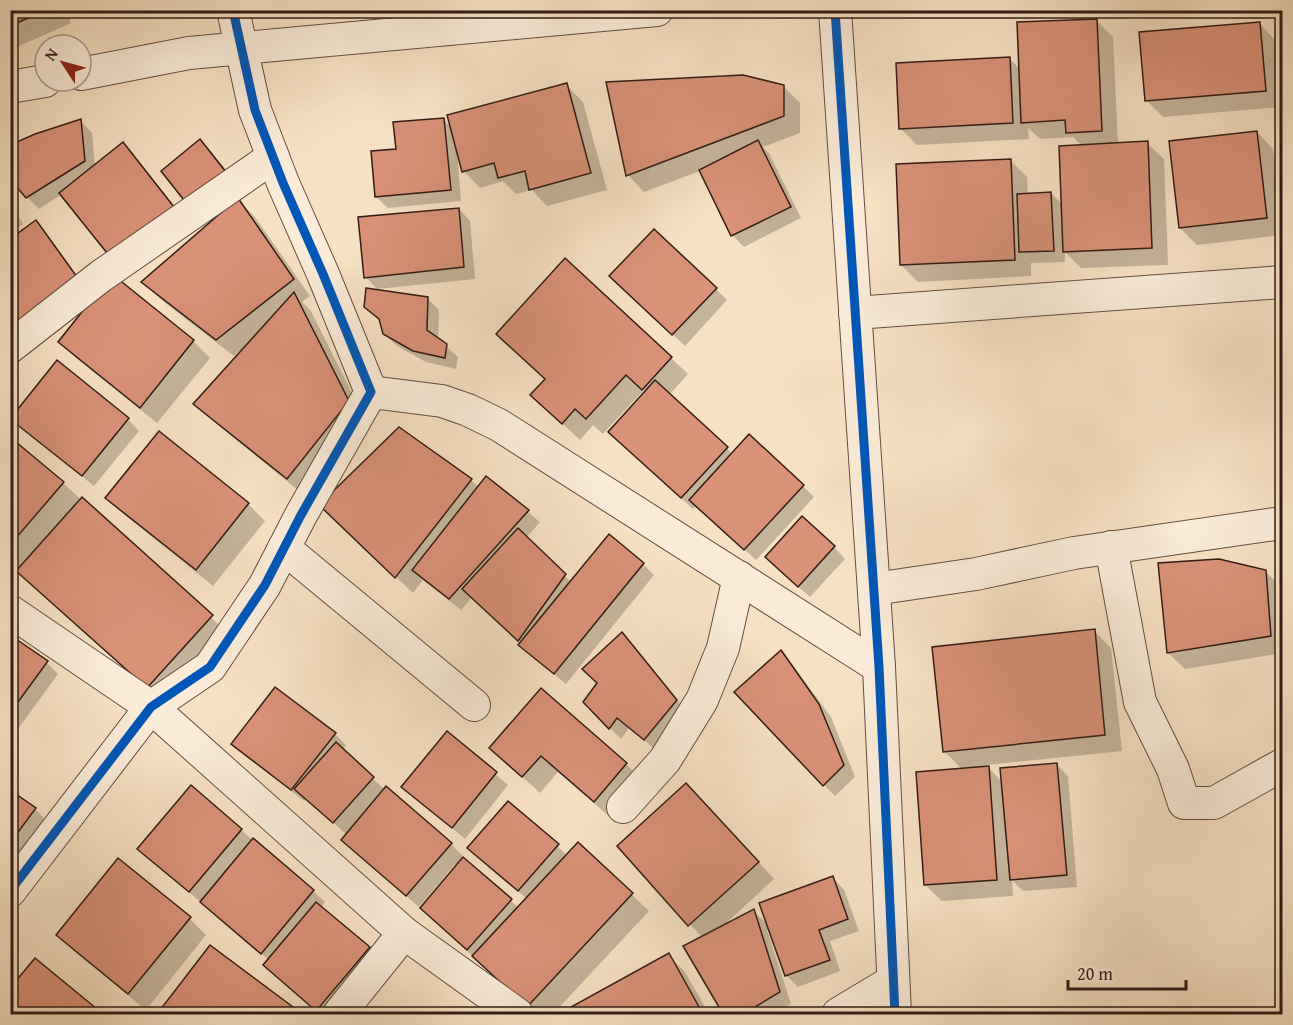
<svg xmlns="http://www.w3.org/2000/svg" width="1293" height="1025" font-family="'Gentium Book Plus',serif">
<rect width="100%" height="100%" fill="#f7e1c4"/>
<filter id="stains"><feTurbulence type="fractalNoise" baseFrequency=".00333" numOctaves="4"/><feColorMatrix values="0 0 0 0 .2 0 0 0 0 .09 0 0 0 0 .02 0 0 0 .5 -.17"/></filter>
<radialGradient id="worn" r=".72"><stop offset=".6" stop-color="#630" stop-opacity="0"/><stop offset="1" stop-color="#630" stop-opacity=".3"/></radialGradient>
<g fill="#0003">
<polygon points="10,10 66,10 71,23 10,50"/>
<polygon points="91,10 109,10 99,18"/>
<polygon points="1096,20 1113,37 1118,144 1147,143 1164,159 1168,265 1081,268 1065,252 1065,262 1031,263 1031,276 918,282 901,265 1010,160 1027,177 1028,195 1051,193 1063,205 1082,146 1073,137 1040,139 1028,128 1029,139 917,145 900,128 1009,58 1020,69"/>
<polygon points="1260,24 1276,41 1282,107 1163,117 1146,100"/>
<polygon points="566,85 583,102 607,190 547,206 532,190 516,194 503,181 480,188 464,171 457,152 461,201 388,208 376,197 397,150 443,119 452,128"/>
<polygon points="783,86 800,103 800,133 763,147 769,153 801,218 744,247 732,235 700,171 644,192 628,175"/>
<polygon points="81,121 92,133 95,166 122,144 185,219 62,194 39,209 27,197"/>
<polygon points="1257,132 1273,149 1282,235 1197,245 1180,228"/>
<polygon points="200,141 212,153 237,184 163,172"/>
<polygon points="238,200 255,217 310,296 302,302 311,311 365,419 304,495 212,420 195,404 245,349 243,348 234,356 160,299 144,282"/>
<polygon points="10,201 23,224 10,234"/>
<polygon points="459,209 470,221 475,279 377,289 366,277"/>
<polygon points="35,222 47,234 87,289 10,343 10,241"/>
<polygon points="623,288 716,289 727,300 685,346"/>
<polygon points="427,298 439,310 438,339 458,357 456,369 426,362 397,346 385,334 381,322 365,307"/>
<polygon points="193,341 210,358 157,423 77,359 60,342"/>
<polygon points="671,358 688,374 669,395 733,454 803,486 814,497 756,560 696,505 693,509 622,443 646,392 644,390 603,434 593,425 580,440 532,395"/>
<polygon points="128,419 139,431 94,486 23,429"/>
<polygon points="159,433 248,504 265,521 213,586 124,514 107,497"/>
<polygon points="10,439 63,483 228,633 164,704 19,571 15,575 10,572"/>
<polygon points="487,478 540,522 526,538 571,582 643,564 654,575 566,684 532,656 522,643 472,597 461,610 423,580 413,593 338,522 471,480 479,488"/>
<polygon points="834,547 845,559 810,597 778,569"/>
<polygon points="1265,571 1282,588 1282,653 1185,669 1168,653"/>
<polygon points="1094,631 1111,648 1122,751 986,765 1003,783 1057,765 1068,776 1077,887 1023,891 1012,880 1013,896 942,901 925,885 963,770 944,751"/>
<polygon points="10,637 47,663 58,674 10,740"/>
<polygon points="633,646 687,712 656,750 629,728 621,739 585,702"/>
<polygon points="781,653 792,664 831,717 855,777 835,796 824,785"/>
<polygon points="447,733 508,785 465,839 403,787"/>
<polygon points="335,734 346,745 342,750 385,790 386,788 451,844 463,856 461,857 519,908 527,899 481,859 508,803 568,856 578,844 649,911 553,1014 536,1014 433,920 457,866 455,864 419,907 354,851 347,835 306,798 304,801 245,756 233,744"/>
<polygon points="491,748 626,764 643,781 611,818 558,772 540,793"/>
<polygon points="10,791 35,809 46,820 19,859 10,853"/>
<polygon points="703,802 774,879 725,924 753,911 769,926 833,878 844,890 859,931 830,941 840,971 798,987 786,975 770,929 767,930 791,1004 773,1014 725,1014 685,947 702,937 619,847"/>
<polygon points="241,830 313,891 325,902 321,907 381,959 334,1014 321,1014 265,965 269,960 151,860"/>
<polygon points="118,860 190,919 206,935 146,1010 75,952 58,935"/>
<polygon points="210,947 296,1011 299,1014 159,1014"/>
<polygon points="668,955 685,972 709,1014 577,1014 573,1008"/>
<polygon points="35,960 101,1014 10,1014 10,990"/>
</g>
<g fill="#d99178" stroke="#321c15" stroke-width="1.5">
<polygon points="10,10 46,10 10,26"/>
<polygon points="1097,19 1102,131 1066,133 1065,120 1021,123 1017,22"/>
<polygon points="1260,22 1266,91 1145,101 1139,32"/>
<polygon points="1010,57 1013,123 899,129 896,63"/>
<polygon points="743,75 784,85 784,116 626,176 606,82"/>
<polygon points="567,83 591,173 529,190 525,171 498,178 494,163 462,172 447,115"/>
<polygon points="444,118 451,190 375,197 371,151 396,149 393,122"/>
<polygon points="81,119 85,161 26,198 10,179 10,145 35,134"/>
<polygon points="1257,131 1267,218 1179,228 1169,141"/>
<polygon points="200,139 226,172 187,204 161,171"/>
<polygon points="758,140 791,207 731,236 699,170"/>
<polygon points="1148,141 1152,248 1063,252 1059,146"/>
<polygon points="123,142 174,207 111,258 59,193"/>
<polygon points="1011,159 1015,260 900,265 896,164"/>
<polygon points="1051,192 1054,251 1019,252 1017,194"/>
<polygon points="238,198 294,279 216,340 141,282"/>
<polygon points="459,208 464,267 364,278 358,217"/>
<polygon points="36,220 77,277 10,326 10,239"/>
<polygon points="654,229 717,288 672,335 609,276"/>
<polygon points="565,258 672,357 642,390 626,375 586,419 575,409 562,424 530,395 545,379 496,334"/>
<polygon points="112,274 194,340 140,408 58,342"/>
<polygon points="366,288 428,297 427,330 447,344 445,358 413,351 383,334 379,319 364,307"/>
<polygon points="294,292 349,401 287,479 193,404"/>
<polygon points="57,360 129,418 82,476 10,419"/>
<polygon points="655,380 728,447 681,498 608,432"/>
<polygon points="399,427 472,479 395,578 319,505"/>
<polygon points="159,431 249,503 196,570 105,498"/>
<polygon points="749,434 804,485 744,550 689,500"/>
<polygon points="10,437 64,482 10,545"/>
<polygon points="486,476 529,510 449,599 412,570"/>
<polygon points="82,497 213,615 147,688 16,571"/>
<polygon points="802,516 835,546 798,587 765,557"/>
<polygon points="518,528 566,574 518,641 462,589"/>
<polygon points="609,534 644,563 554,674 518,645"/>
<polygon points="1219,559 1266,570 1271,636 1167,653 1158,563"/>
<polygon points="1095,629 1105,735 943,752 932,647"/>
<polygon points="622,632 677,700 644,740 617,718 609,729 583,702 597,683 582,669"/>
<polygon points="10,635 48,661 10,713"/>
<polygon points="781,650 819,704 844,765 823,786 734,692"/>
<polygon points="275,687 336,733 291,790 231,744"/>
<polygon points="541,688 627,763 594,802 541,756 522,777 489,748"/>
<polygon points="447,731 497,772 452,828 401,787"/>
<polygon points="336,742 374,777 333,823 294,789"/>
<polygon points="1057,763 1067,875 1010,880 1000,768"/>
<polygon points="989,766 997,880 924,885 916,772"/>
<polygon points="686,783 759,862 688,926 617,846"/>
<polygon points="191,785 242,829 189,892 137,849"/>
<polygon points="386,786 452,843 406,896 341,840"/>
<polygon points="10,790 36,808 10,843"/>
<polygon points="508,801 559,844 518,891 467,848"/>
<polygon points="253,838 314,890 261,954 200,902"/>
<polygon points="578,842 633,893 527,1007 472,956"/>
<polygon points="463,857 512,899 467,950 420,908"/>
<polygon points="118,858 191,917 128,994 56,935"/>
<polygon points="833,876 848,919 819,930 830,960 785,976 759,903"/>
<polygon points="316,902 370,947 316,1011 263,965"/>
<polygon points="754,909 780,992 743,1014 723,1014 683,946"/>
<polygon points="210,945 297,1010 293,1014 157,1014"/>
<polygon points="669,953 703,1014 575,1014 571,1007"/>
<polygon points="35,958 103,1014 10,1014 10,988"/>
</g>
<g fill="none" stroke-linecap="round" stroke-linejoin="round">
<g stroke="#634d41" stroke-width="34">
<g id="minor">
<polyline points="835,10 879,667 895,1014"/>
<polyline points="81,74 189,53 657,10"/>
<polyline points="10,87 45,81"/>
<polyline points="855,313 1282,282"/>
<polyline points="10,347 101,276 273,157"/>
<polyline points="371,392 442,401 468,410 499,425 879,667"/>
<polyline points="1111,547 1140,702 1173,769 1184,803 1214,803 1282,765"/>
<polyline points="284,548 474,705"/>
<polyline points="874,589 976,574 1074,553 1282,523"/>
<polyline points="10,611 151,707 404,933 517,1014"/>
<polyline points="623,807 665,760 702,700 723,648 739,577"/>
<polyline points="10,891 151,707 210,667 265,585 301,515 371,392 323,274 283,183 255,110 233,10"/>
<polyline points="339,1014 404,933"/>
<polyline points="838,1014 893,981"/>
</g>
</g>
<use href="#minor" stroke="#faecd9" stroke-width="32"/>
<g stroke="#faecd9" stroke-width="13">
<g id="cycleway">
<polyline points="835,10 879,667 895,1014"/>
<polyline points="10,891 151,707 210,667 265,585 301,515 371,392 323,274 283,183 255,110 233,10"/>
</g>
</g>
<use href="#cycleway" stroke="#0057b8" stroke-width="9"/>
</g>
<rect width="1293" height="1025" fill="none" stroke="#f7e1c4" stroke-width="36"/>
<rect x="12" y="12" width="1269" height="1001" fill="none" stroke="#321c15" stroke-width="3"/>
<rect x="18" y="18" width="1257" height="989" fill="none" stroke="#321c15" stroke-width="1.5"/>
<g transform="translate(63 63) rotate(306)"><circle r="28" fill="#faecd9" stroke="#aa998b" stroke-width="1.5"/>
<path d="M0-4.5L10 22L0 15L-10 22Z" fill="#8f2418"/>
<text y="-9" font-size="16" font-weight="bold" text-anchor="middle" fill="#321c15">N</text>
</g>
<path d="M1068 980v9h118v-9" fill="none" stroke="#321c15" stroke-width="3"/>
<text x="1077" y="980" font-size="18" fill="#321c15" stroke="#faecd9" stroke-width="4.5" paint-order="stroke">20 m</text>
<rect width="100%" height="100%" filter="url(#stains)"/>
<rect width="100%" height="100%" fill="url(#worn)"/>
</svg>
